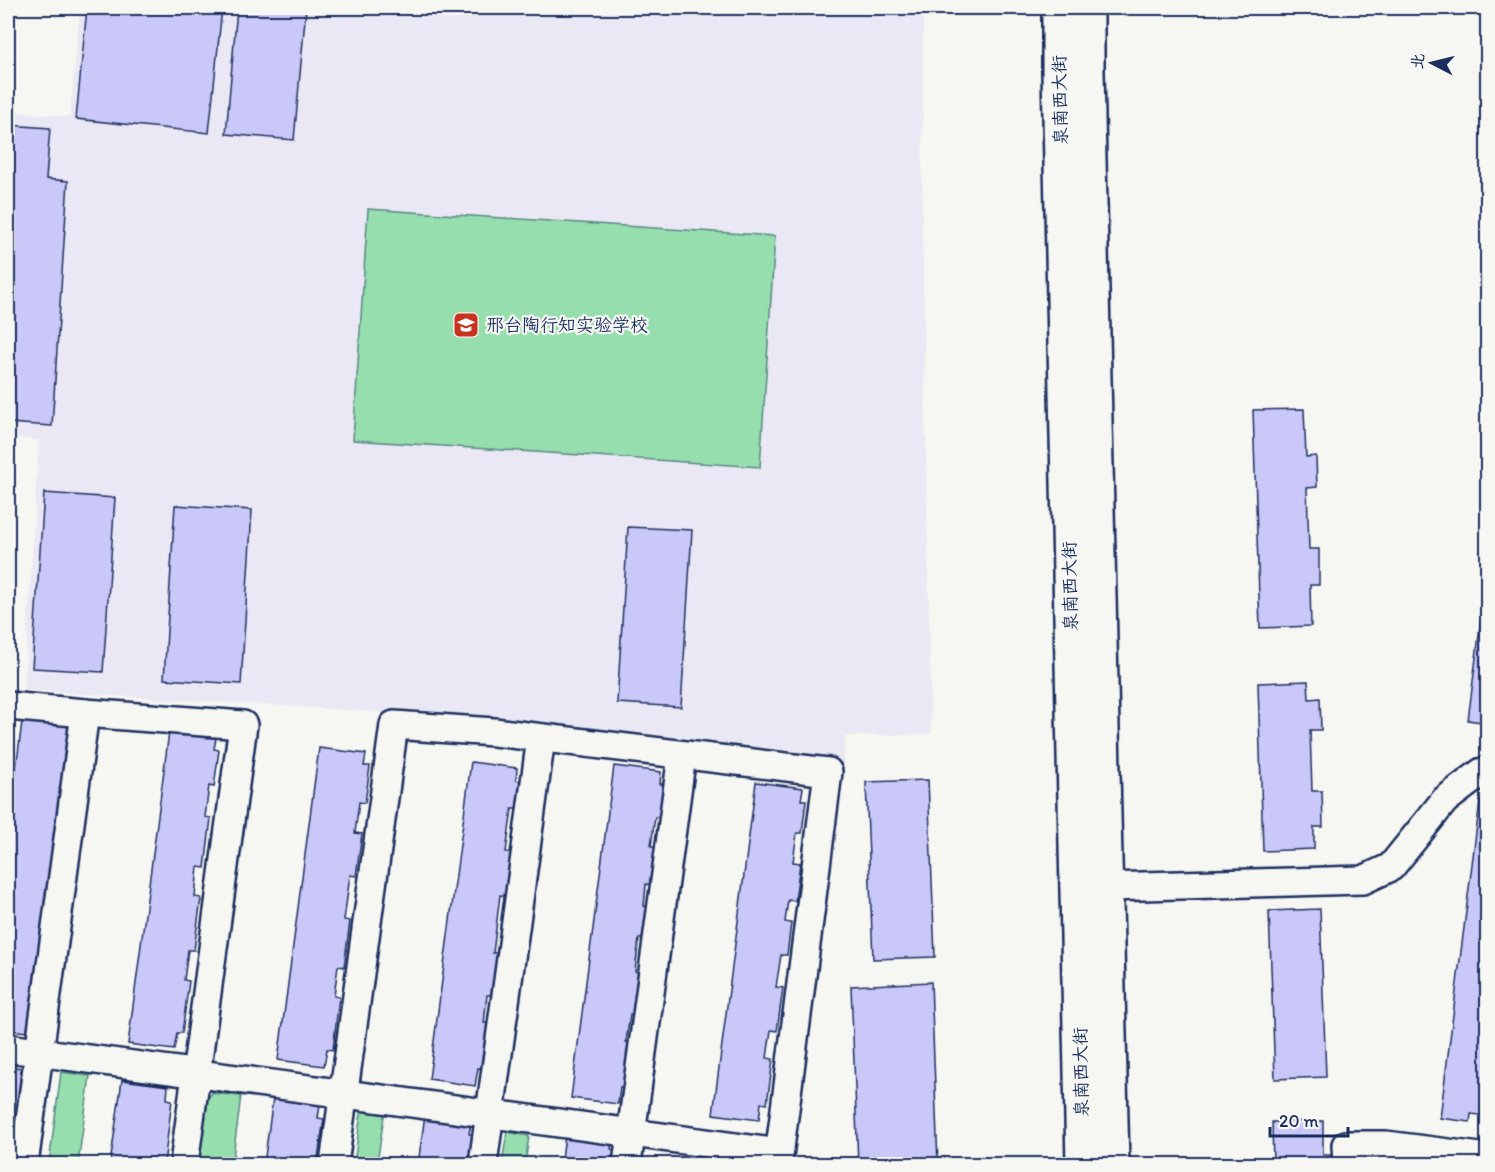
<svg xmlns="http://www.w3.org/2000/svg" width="1495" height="1172" font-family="Itim,'LXGW WenKai TC',sans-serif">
<rect width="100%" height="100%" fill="#f6f6f2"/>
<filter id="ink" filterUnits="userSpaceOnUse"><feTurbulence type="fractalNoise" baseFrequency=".0167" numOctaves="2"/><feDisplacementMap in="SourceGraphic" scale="12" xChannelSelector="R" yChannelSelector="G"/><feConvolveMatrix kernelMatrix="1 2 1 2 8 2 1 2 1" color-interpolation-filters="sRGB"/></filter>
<g filter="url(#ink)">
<polygon fill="#e9e8f4" points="80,8 923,8 922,214 931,734 846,736 843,764 494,719 24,690 39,440 8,437 8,111 70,117"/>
<g fill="#96dead" stroke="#588686" stroke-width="1.5">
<polygon points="368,209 775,236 760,467 353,440"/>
<polygon points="61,1072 90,1076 78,1164 49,1164"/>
<polygon points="212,1093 241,1096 232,1164 199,1164 207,1099"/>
<polygon points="362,1106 385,1109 377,1164 354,1164"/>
<polygon points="507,1132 529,1136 525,1164 502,1164"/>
</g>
<g fill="#cac7f9" stroke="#1b2f5e" stroke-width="1.5">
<polygon points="87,8 222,8 209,133 76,119"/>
<polygon points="237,8 306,8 294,140 226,134"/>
<polygon points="8,125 50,128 46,179 68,181 52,426 8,423"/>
<polygon points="1304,409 1306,457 1316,456 1317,487 1307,488 1309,549 1319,549 1319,585 1310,585 1311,626 1260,628 1253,410"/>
<polygon points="44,493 115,498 103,672 32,668"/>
<polygon points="175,505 252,510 241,684 164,679"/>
<polygon points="628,527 692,530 681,707 617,703"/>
<polygon points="1488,565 1488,723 1468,720"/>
<polygon points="1308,681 1309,699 1320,698 1321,730 1310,730 1312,791 1322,791 1323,827 1314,827 1314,849 1263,851 1258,683"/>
<polygon points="23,714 70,720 68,732 73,732 68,769 63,768 59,799 65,800 59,850 52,849 48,879 55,880 48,932 41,932 28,1032 8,1030 8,832"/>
<polygon points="169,732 216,738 214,749 219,750 214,787 209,786 205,817 211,818 205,868 198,867 195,897 201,898 194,950 188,950 184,980 189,981 182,1033 177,1033 174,1050 128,1044"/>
<polygon points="319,748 366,754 364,766 370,766 365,803 359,802 355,833 362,834 356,876 350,875 344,920 350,921 344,967 338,966 334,996 339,997 333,1050 327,1049 324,1066 278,1060"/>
<polygon points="471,762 517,768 516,780 521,781 517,809 512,809 506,852 512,853 507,896 500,895 493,953 500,953 494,995 487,995 484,1023 489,1023 483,1069 478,1068 475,1086 429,1079"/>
<polygon points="614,766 661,772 660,784 665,784 661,817 655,817 651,846 658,847 653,885 646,884 644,906 650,907 646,939 639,939 635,971 642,973 636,1015 630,1014 626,1042 631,1043 625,1088 620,1087 618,1104 571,1098"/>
<polygon points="928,780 935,957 873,959 866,782"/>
<polygon points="756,782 803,788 801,800 806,800 802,833 797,833 793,862 800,863 795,901 788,900 785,922 791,923 787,955 781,955 776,987 783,988 777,1031 771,1030 767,1058 773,1059 767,1104 761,1103 759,1120 713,1114"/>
<polygon points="1480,801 1488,801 1488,1116 1471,1114 1470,1122 1440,1118"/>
<polygon points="1320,909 1326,1077 1275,1079 1269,911"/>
<polygon points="931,982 938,1164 858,1164 851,986"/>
<polygon points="8,1066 21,1068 20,1081 26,1082 14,1164 8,1164"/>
<polygon points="122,1080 168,1086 167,1099 172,1100 164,1164 110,1164"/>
<polygon points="273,1098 320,1105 318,1118 324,1119 317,1164 264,1164"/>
<polygon points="425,1115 471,1121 469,1134 475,1135 471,1164 418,1164"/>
<polygon points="1323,1121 1323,1155 1331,1155 1331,1164 1273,1164 1272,1122"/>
<polygon points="566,1130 612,1136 611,1149 617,1151 615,1164 561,1164"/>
<polygon points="712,1150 758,1156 757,1164 710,1164"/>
</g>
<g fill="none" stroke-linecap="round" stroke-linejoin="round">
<g stroke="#1b2f5e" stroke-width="32">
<g id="minor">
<polyline points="8,706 85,713"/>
<polyline points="1106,887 1363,880 1391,867 1445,800 1482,772 1488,771"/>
<polyline points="8,1048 779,1153"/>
<polyline points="24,1164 85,713 243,725 184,1164"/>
<polyline points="334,1164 394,725 494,732 828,772 778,1164"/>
<polyline points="483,1164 541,738"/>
<polyline points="627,1164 682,755"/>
<polyline points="1347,1164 1346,1145 1386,1145 1488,1158"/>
</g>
</g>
<g stroke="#1b2f5e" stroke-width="38">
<g id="major">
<polyline points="1059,8 1059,72 1083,1164"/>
<polyline points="1087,8 1087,72 1112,1164"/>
</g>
</g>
<use href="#minor" stroke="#f6f6f2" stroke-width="27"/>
<use href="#major" stroke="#f6f6f2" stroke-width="33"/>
</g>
</g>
<defs>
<g id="school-square" transform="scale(1.35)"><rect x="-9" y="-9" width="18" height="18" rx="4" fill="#c8321e" stroke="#f6f6f2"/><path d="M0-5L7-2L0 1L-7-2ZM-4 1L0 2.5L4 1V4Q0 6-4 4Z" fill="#fff"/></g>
</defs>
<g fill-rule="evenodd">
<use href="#school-square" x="466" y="325"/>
</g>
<g text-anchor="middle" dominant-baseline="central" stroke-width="4.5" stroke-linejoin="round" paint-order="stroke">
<g font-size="18" fill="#1b2f5e" stroke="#f6f6f2">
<text transform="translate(1060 100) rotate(-91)">泉南西大街</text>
<text transform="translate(1070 586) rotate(-91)">泉南西大街</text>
<text transform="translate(1081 1072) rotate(-91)">泉南西大街</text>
</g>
<g font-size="18" fill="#1b2f5e" stroke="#f6f6f2" text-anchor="start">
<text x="486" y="325">邢台陶行知实验学校</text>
</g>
</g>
<rect width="1495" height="1172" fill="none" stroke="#f6f6f2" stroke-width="30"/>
<rect x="15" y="15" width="1465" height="1142" fill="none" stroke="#1b2f5e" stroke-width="2" filter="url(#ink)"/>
<g transform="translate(1432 63) rotate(277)" stroke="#f6f6f2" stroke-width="4.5" paint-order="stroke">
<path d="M0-4.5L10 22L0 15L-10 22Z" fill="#1b2f5e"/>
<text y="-9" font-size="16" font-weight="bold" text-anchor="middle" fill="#1b2f5e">北</text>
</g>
<path d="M1270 1127v9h78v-9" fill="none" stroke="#1b2f5e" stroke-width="3"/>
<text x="1279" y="1127" font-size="18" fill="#1b2f5e" stroke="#f6f6f2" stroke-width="4.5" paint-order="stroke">20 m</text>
</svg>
